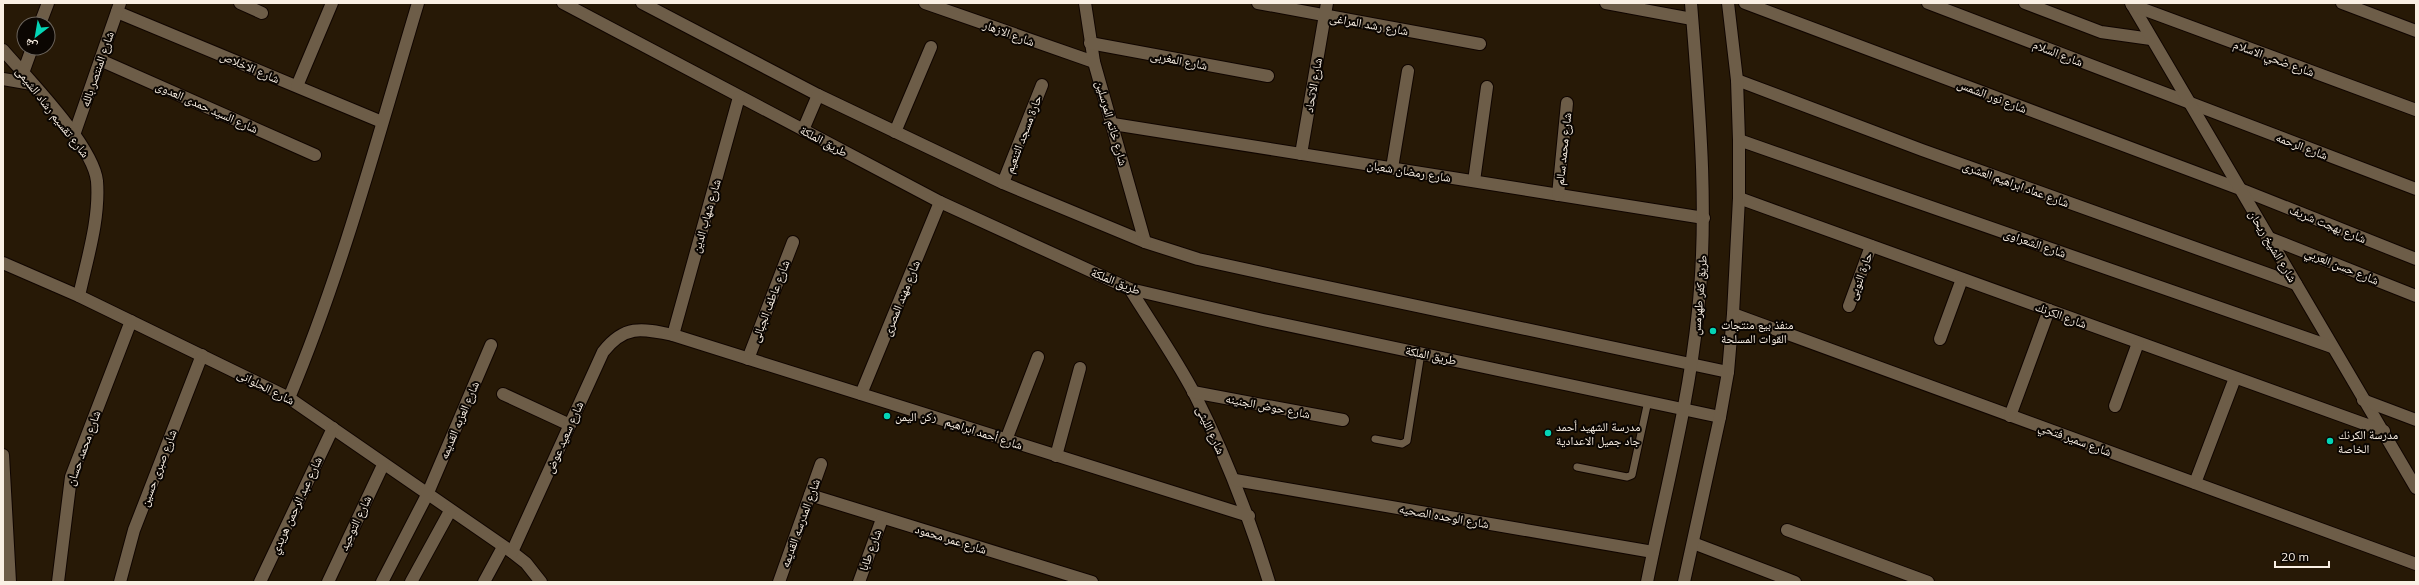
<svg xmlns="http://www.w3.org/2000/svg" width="2419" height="585" font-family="Mulish,'Noto Naskh Arabic',sans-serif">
<rect width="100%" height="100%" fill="#271906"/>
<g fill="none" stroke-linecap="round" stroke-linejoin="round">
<g stroke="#100500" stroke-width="9">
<g id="service">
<polyline points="1375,439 1402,444 1407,441 1421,353"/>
<polyline points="1577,467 1627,477 1632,475 1648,401"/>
</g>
</g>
<g stroke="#100500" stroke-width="14">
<g id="minor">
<polyline points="240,3 262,13"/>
<polyline points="563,3 940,202 1130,289 1263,320 1720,417"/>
<polyline points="642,3 818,95 1003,183 1145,242 1198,259 1271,275 1728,372"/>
<polyline points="925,3 1094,62"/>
<polyline points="1085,3 1094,62 1145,242"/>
<polyline points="1258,3 1480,44"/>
<polyline points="1606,3 1692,19"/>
<polyline points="1745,3 2240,189 2416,259"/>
<polyline points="1928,3 2416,189"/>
<polyline points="2025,3 2101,32 2151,39"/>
<polyline points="2131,3 2416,488"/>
<polyline points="2342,3 2416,31"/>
<polyline points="2132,5 2416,110"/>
<polyline points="117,12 382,122"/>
<polyline points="40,24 48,3"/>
<polyline points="1090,43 1268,76"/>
<path d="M 3,50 C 28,79 93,145 97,181 C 100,219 87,259 79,296"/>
<polyline points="100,60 315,155"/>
<polyline points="23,73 32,48"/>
<polyline points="3,79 32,84"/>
<polyline points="1737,80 1922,150 2296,284"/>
<polyline points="297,86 332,3"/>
<polyline points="1113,124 1704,218"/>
<polyline points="803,130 818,95"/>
<polyline points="895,132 931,47"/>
<polyline points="74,135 120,3"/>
<polyline points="1739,140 2332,347"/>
<polyline points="1301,154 1327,3"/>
<polyline points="1392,168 1408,71"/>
<polyline points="1474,181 1487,87"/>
<polyline points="1003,183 1042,85"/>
<polyline points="1558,195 1567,103"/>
<polyline points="1739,198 2384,431"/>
<polyline points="2267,237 2416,296"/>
<polyline points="3,263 79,296 289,398 512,552 526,563 541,582"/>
<path d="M 1130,289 C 1151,323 1175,357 1194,393 C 1225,454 1249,516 1269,582"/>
<polyline points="1849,306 1871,246"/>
<polyline points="1733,314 2416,564"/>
<polyline points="673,335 739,97"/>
<polyline points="1940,339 1962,279"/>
<polyline points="748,359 793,242"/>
<polyline points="1193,392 1343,420"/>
<polyline points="503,394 570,425"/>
<polyline points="861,394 940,202"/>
<path d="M 289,398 C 343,269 378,136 418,3"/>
<polyline points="2363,400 2416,420"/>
<polyline points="2115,406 2138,343"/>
<polyline points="2010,416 2049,310"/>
<polyline points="1006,440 1038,357"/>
<polyline points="3,455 10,582"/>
<polyline points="1056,456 1080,368"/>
<polyline points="1235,480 1653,552"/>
<polyline points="2195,483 2235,378"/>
<polyline points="810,495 1092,582"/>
<polyline points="1787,530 1928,582"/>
<polyline points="1693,543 1795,582"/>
<path d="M 512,552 L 603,352 C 624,325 641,328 673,335 L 1249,516"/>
<polyline points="58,582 71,477 131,321"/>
<polyline points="120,582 134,530 202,355"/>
<polyline points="260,582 333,428"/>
<polyline points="328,582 383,465"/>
<polyline points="382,582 427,495 491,345"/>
<polyline points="411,582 450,511"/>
<polyline points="484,582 503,547"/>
<polyline points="779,582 821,464"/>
<polyline points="859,582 882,519"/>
</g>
</g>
<g stroke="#100500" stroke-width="14">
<g id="tertiary">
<path d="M 1647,582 C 1665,492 1689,403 1698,311 C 1709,209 1699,105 1691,3"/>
<polyline points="1684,582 1720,417 1728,372 1733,314 1739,198 1739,140 1737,80 1728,3"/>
</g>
</g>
<use href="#service" stroke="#6d5d48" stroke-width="7"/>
<use href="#minor" stroke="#6d5d48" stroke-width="12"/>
<use href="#tertiary" stroke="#6d5d48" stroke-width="12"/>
</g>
<g fill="#04d5b6" stroke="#0b0602" stroke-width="1.5">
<circle cx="1713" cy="331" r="4"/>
<circle cx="887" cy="416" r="4"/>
<circle cx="1548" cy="433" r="4"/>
<circle cx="2330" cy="441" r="4"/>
</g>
<g text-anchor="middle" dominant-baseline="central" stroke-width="4" stroke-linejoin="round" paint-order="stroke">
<g font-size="12" fill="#faf0e4" stroke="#0b0602">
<text transform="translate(1369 24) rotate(10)">شارع رشد المراغى</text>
<text transform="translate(1009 33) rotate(20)">شارع الازهار</text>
<text transform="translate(2058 53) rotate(21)">شارع السلام</text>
<text transform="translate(2274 58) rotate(20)">شارع ضحي الاسلام</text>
<text transform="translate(1179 60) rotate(11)">شارع المغربى</text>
<text transform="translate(250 67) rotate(23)">شارع الاخلاص</text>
<text transform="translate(97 69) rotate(-71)">شارع المنتصر بالله</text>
<text transform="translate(1313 85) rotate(-80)">شارع الاتحاد</text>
<text transform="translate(1992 96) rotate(21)">شارع نور الشمس</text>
<text transform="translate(207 107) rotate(24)">شارع السيد حمدى العدوى</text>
<text transform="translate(53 112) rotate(52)">شارع تقسيم رشاد الشيمى</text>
<text transform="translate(1112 123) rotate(74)">شارع خاتم المرسلين</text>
<text transform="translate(1023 134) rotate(-69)">حارة مسجد التنعيم</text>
<text transform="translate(824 141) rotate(28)">طريق الملكة</text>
<text transform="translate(2302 146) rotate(21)">شارع الرحمه</text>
<text transform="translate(1563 149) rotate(-84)">شارع محمد سالم</text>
<text transform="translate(1409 171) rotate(9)">شارع رمضان شعبان</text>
<text transform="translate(2016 184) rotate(20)">شارع عماد ابراهيم العشرى</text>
<text transform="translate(706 216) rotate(-74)">شارع شهاب الدين</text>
<text transform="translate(2328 224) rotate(22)">شارع بهجت شريف</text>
<text transform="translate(2035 243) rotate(19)">شارع الشعراوى</text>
<text transform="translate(2273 246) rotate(59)">شارع الشيخ ريحان</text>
<text transform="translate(2342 266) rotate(22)">شارع حسن العربي</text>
<text transform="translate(1860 276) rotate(-70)">حارة النوبى</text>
<text transform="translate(1116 281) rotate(22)">طريق الملكة</text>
<text transform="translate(1699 295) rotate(-85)">طريق كفر طهرمس</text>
<text transform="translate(901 298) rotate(-68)">شارع مهند المصرى</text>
<text transform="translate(770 301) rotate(-69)">شارع عاطف الجبالى</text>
<text transform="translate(2061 315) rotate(20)">شارع الكرنك</text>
<text transform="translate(1431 355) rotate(12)">طريق الملكة</text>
<text transform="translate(266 387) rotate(27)">شارع الحلوانى</text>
<text transform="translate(1268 406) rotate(11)">شارع حوض الجنينه</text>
<text transform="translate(459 420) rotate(-67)">شارع العزبه القديمه</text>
<text transform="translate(1211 430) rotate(65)">شارع الليثى</text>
<text transform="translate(984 433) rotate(18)">شارع أحمد ابراهيم</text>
<text transform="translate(564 437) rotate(-66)">شارع سعيد عوض</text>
<text transform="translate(2075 439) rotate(20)">شارع سمير فتحي</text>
<text transform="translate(83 448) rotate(-70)">شارع محمد حسان</text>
<text transform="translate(158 468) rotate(-69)">شارع صبرى حسين</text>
<text transform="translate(296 505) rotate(-65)">شارع عبد الرحمن هريدي</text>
<text transform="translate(1444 516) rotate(10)">شارع الوحده الصحيه</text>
<text transform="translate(355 523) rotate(-65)">شارع التوحيد</text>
<text transform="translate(800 523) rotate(-70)">شارع المدرسه القديمه</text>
<text transform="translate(951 539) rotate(17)">شارع عمر محمود</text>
<text transform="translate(870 550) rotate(-70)">شارع طابا</text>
</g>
<g font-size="12" fill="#faf0e4" stroke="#0b0602" text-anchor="start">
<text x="1721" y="324">منفذ بيع منتجات<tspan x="1721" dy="14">القوات المسلحة</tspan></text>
<text x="895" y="416">ركن اليمن</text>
<text x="1556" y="426">مدرسة الشهيد أحمد<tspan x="1556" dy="14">جاد جميل الاعدادية</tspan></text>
<text x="2338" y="434">مدرسة الكرنك<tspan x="2338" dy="14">الخاصة</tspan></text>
</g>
</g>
<rect width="2419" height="585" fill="none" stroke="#faf0e4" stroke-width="8"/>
<g transform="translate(36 36) rotate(211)"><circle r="19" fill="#0b0602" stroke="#6b645c"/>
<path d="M0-3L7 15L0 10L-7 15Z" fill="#04d5b6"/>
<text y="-6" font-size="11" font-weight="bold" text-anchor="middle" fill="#faf0e4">ش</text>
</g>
<path d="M2275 561v6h54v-6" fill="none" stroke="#faf0e4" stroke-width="2"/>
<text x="2281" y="561" font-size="12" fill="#faf0e4" stroke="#0b0602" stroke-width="3" paint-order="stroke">20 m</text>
</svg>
